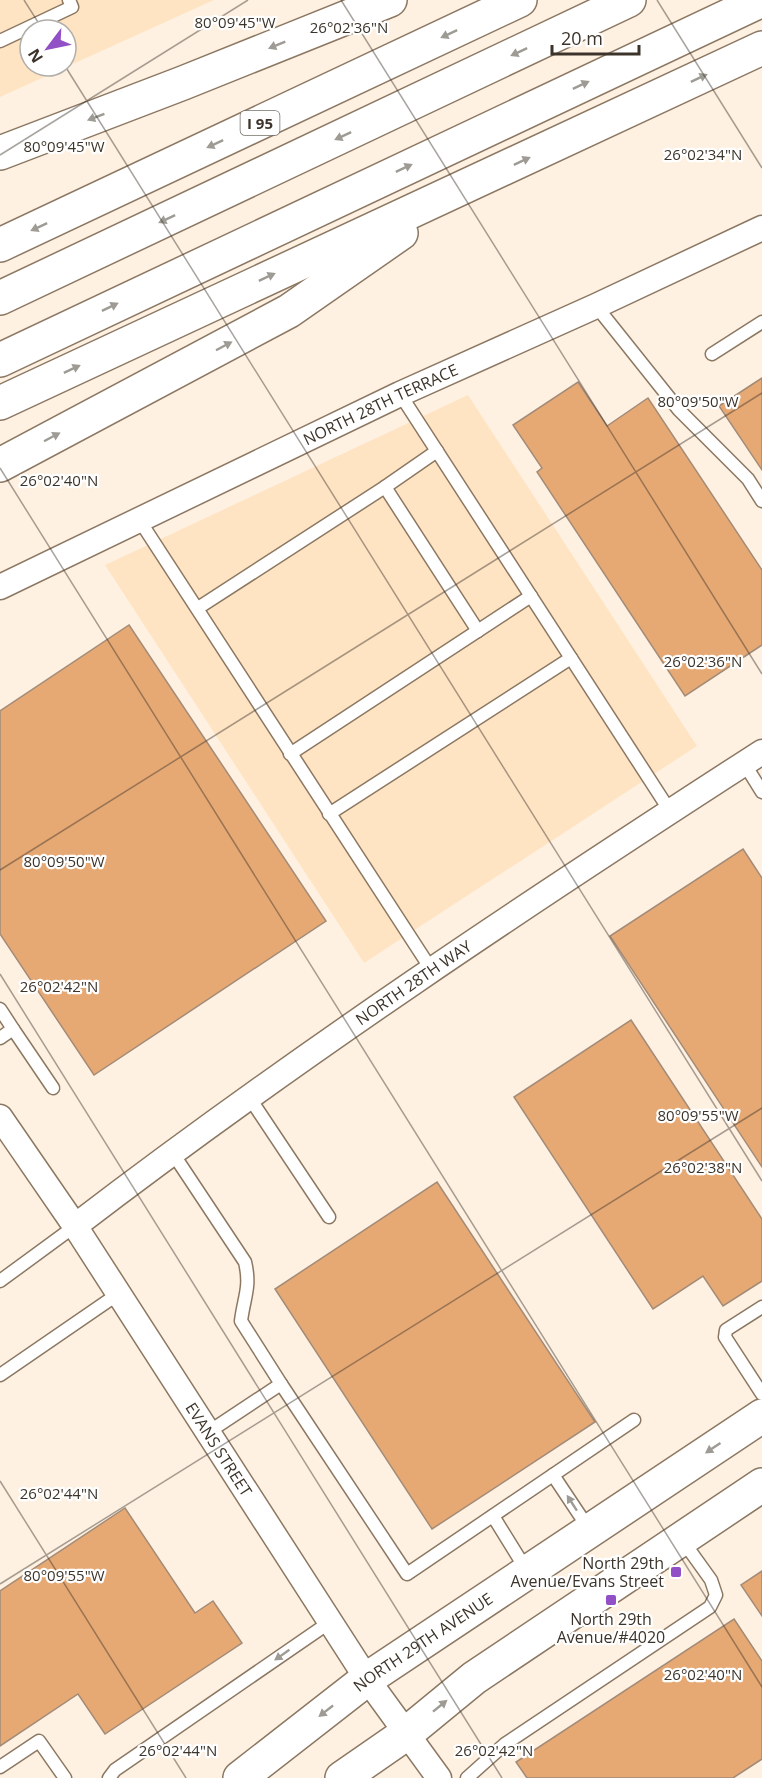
<svg xmlns="http://www.w3.org/2000/svg" width="762" height="1778" font-family="'Open Sans',sans-serif">
<rect width="100%" height="100%" fill="#fef1e2"/>
<g fill="#ffe4c4" fill-rule="evenodd">
<path d="M 0,0 L 214,0 L 0,97 ZM 30,30 L 66,30 L 66,66 L 30,66 Z"/>
<polygon points="468,395 697,746 364,963 105,565"/>
</g>
<g fill="#e7a974" stroke="#a38b77" stroke-width="1.5">
<polygon points="762,378 762,470 719,406"/>
<polygon points="578,382 607,426 648,398 762,570 762,645 685,696 537,472 542,468 513,425"/>
<polygon points="129,625 326,921 94,1075 0,934 0,711"/>
<polygon points="743,849 762,878 762,1167 610,936"/>
<polygon points="631,1020 762,1219 762,1281 723,1306 703,1276 653,1309 514,1097"/>
<polygon points="437,1182 595,1422 432,1529 275,1289"/>
<polygon points="125,1508 195,1613 213,1601 242,1643 105,1734 78,1694 0,1746 0,1591"/>
<polygon points="762,1571 762,1616 741,1585"/>
<polygon points="734,1619 762,1661 762,1759 733,1778 527,1778 516,1762"/>
</g>
<g fill="none" stroke-linecap="round" stroke-linejoin="round">
<g stroke="#8c7862" stroke-width="15">
<g id="lane">
<polyline points="0,41 72,7 69,0"/>
<polyline points="596,306 679,410 748,479 762,501"/>
<polyline points="712,354 762,322"/>
<polyline points="400,394 670,811"/>
<polyline points="437,451 385,487 478,631"/>
<polyline points="140,521 431,969"/>
<polyline points="198,608 385,487"/>
<polyline points="290,754 531,596"/>
<polyline points="744,763 762,792"/>
<polyline points="329,814 571,658"/>
<polyline points="0,1009 13,1029 0,1038"/>
<polyline points="13,1029 53,1088"/>
<polyline points="249,1097 329,1217"/>
<path d="M 172,1152 L 245,1262 C 251,1287 244,1297 241,1321 L 281,1384"/>
<polyline points="0,1281 75,1226"/>
<polyline points="762,1307 726,1330 725,1337 762,1394"/>
<polyline points="0,1375 118,1294"/>
<polyline points="207,1433 281,1384 407,1574 634,1420"/>
<polyline points="553,1475 589,1529"/>
<polyline points="493,1516 527,1571"/>
<polyline points="0,1767 39,1741 65,1778"/>
<polyline points="109,1778 115,1770 330,1622"/>
<polyline points="467,1778 505,1744 710,1607 716,1595 711,1580 683,1541"/>
</g>
</g>
<g stroke="#8c7862" stroke-width="27">
<g id="street">
<path id="s1" d="M 0,587 L 400,394 L 596,306 L 762,228"/>
<path id="s2" d="M 0,1117 L 75,1226 L 367,1679 L 439,1778"/>
<path id="s3" d="M 75,1226 C 296,1057 528,903 762,752"/>
</g>
</g>
<g stroke="#8c7862" stroke-width="36">
<g id="secondary">
<path id="s4" d="M 240,1778 L 367,1679 L 762,1416"/>
<polyline points="342,1778 407,1733 474,1678 762,1485"/>
</g>
</g>
<g stroke="#8c7862" stroke-width="36">
<g id="highway">
<polyline points="0,153 183,83 390,0"/>
<polyline points="0,245 520,0"/>
<polyline points="0,298 629,0"/>
<polyline points="0,360 762,0"/>
<polyline points="0,403 762,48"/>
<polyline points="0,465 289,311 401,233"/>
</g>
</g>
<use href="#lane" stroke="#fff" stroke-width="12"/>
<use href="#street" stroke="#fff" stroke-width="24"/>
<use href="#secondary" stroke="#fff" stroke-width="33"/>
<use href="#highway" stroke="#fff" stroke-width="33"/>
</g>
<defs><path id="oneway-solid" d="M-6-.8H1V-3.2L6.5 0L1 3.2V.8H-6Z" transform="scale(1.5)"/></defs>
<g fill="#9e9a94">
<use href="#oneway-solid" transform="translate(449 34) rotate(155)"/>
<use href="#oneway-solid" transform="translate(277 45) rotate(158)"/>
<use href="#oneway-solid" transform="translate(519 52) rotate(155)"/>
<use href="#oneway-solid" transform="translate(699 78) rotate(-25)"/>
<use href="#oneway-solid" transform="translate(581 85) rotate(-25)"/>
<use href="#oneway-solid" transform="translate(96 117) rotate(159)"/>
<use href="#oneway-solid" transform="translate(343 136) rotate(155)"/>
<use href="#oneway-solid" transform="translate(215 144) rotate(155)"/>
<use href="#oneway-solid" transform="translate(522 161) rotate(-25)"/>
<use href="#oneway-solid" transform="translate(404 168) rotate(-25)"/>
<use href="#oneway-solid" transform="translate(167 219) rotate(155)"/>
<use href="#oneway-solid" transform="translate(39 227) rotate(155)"/>
<use href="#oneway-solid" transform="translate(267 277) rotate(-25)"/>
<use href="#oneway-solid" transform="translate(110 307) rotate(-26)"/>
<use href="#oneway-solid" transform="translate(224 346) rotate(-28)"/>
<use href="#oneway-solid" transform="translate(72 369) rotate(-25)"/>
<use href="#oneway-solid" transform="translate(52 437) rotate(-28)"/>
<use href="#oneway-solid" transform="translate(713 1448) rotate(146)"/>
<use href="#oneway-solid" transform="translate(572 1503) rotate(-123)"/>
<use href="#oneway-solid" transform="translate(282 1655) rotate(145)"/>
<use href="#oneway-solid" transform="translate(440 1706) rotate(-39)"/>
<use href="#oneway-solid" transform="translate(326 1711) rotate(142)"/>
</g>
<path fill="none" stroke="#3c342a" stroke-width="1.5" stroke-opacity="0.45" d="M 24,0 L 43,30M 341,0 L 762,674M 657,0 L 762,168M 65,66 L 762,1181M 0,155 L 248,0M 0,468 L 762,1687M 0,870 L 762,393M 0,974 L 502,1778M 0,1481 L 186,1778M 0,1584 L 762,1108"/>
<g fill="#9150c6" stroke="#fff" stroke-width="2">
<rect x="670" y="1566" width="12" height="12" rx="3"/>
<rect x="605" y="1594" width="12" height="12" rx="3"/>
</g>
<g text-anchor="middle" dominant-baseline="central" stroke-width="4.5" stroke-linejoin="round" paint-order="stroke">
<rect fill="#fff" stroke="#76716a" stroke-width="1.5" x="240.5" y="111" width="39" height="24" rx="4.5"/>
<g font-size="15" font-weight="bold" fill="#3c342a">
<text x="260" y="123">I 95</text>
</g>
<g font-size="16" fill="#3c342a" stroke="#fff">
<text stroke="none"><textPath href="#s1" startOffset="422">NORTH 28TH TERRACE</textPath></text>
<text stroke="none"><textPath href="#s3" startOffset="417">NORTH 28TH WAY</textPath></text>
<text stroke="none"><textPath href="#s2" startOffset="398">EVANS STREET</textPath></text>
<text stroke="none"><textPath href="#s4" startOffset="228">NORTH 29TH AVENUE</textPath></text>
</g>
<g font-size="16" fill="#3c342a" stroke="#fff" text-anchor="end">
<text x="664" y="1563">North 29th<tspan x="664" dy="18">Avenue/Evans Street</tspan></text>
<text x="611" y="1619" text-anchor="middle">North 29th<tspan x="611" dy="18">Avenue/#4020</tspan></text>
</g>
</g>
<g font-size="15" text-anchor="middle" fill="#3c342a" stroke="#fff" stroke-width="4.5" stroke-linejoin="round" paint-order="stroke">
<text x="235" y="28">80°09'45"W</text>
<text x="349" y="33">26°02'36"N</text>
<text x="64" y="152">80°09'45"W</text>
<text x="703" y="160">26°02'34"N</text>
<text x="698" y="407">80°09'50"W</text>
<text x="59" y="486">26°02'40"N</text>
<text x="703" y="667">26°02'36"N</text>
<text x="64" y="867">80°09'50"W</text>
<text x="59" y="992">26°02'42"N</text>
<text x="698" y="1121">80°09'55"W</text>
<text x="703" y="1173">26°02'38"N</text>
<text x="59" y="1499">26°02'44"N</text>
<text x="64" y="1581">80°09'55"W</text>
<text x="703" y="1680">26°02'40"N</text>
<text x="178" y="1756">26°02'44"N</text>
<text x="494" y="1756">26°02'42"N</text>
</g>
<g transform="translate(48 48) rotate(238)"><circle r="28" fill="#ffffff" stroke="#b1aeaa" stroke-width="1.5"/>
<path d="M0-4.5L10 22L0 15L-10 22Z" fill="#9150c6"/>
<text y="-9" font-size="16" font-weight="bold" text-anchor="middle" fill="#3c342a">N</text>
</g>
<path d="M552 45v9h87v-9" fill="none" stroke="#3c342a" stroke-width="3"/>
<text x="561" y="45" font-size="18" fill="#3c342a" stroke="#ffffff" stroke-width="4.5" paint-order="stroke">20 m</text>
</svg>
